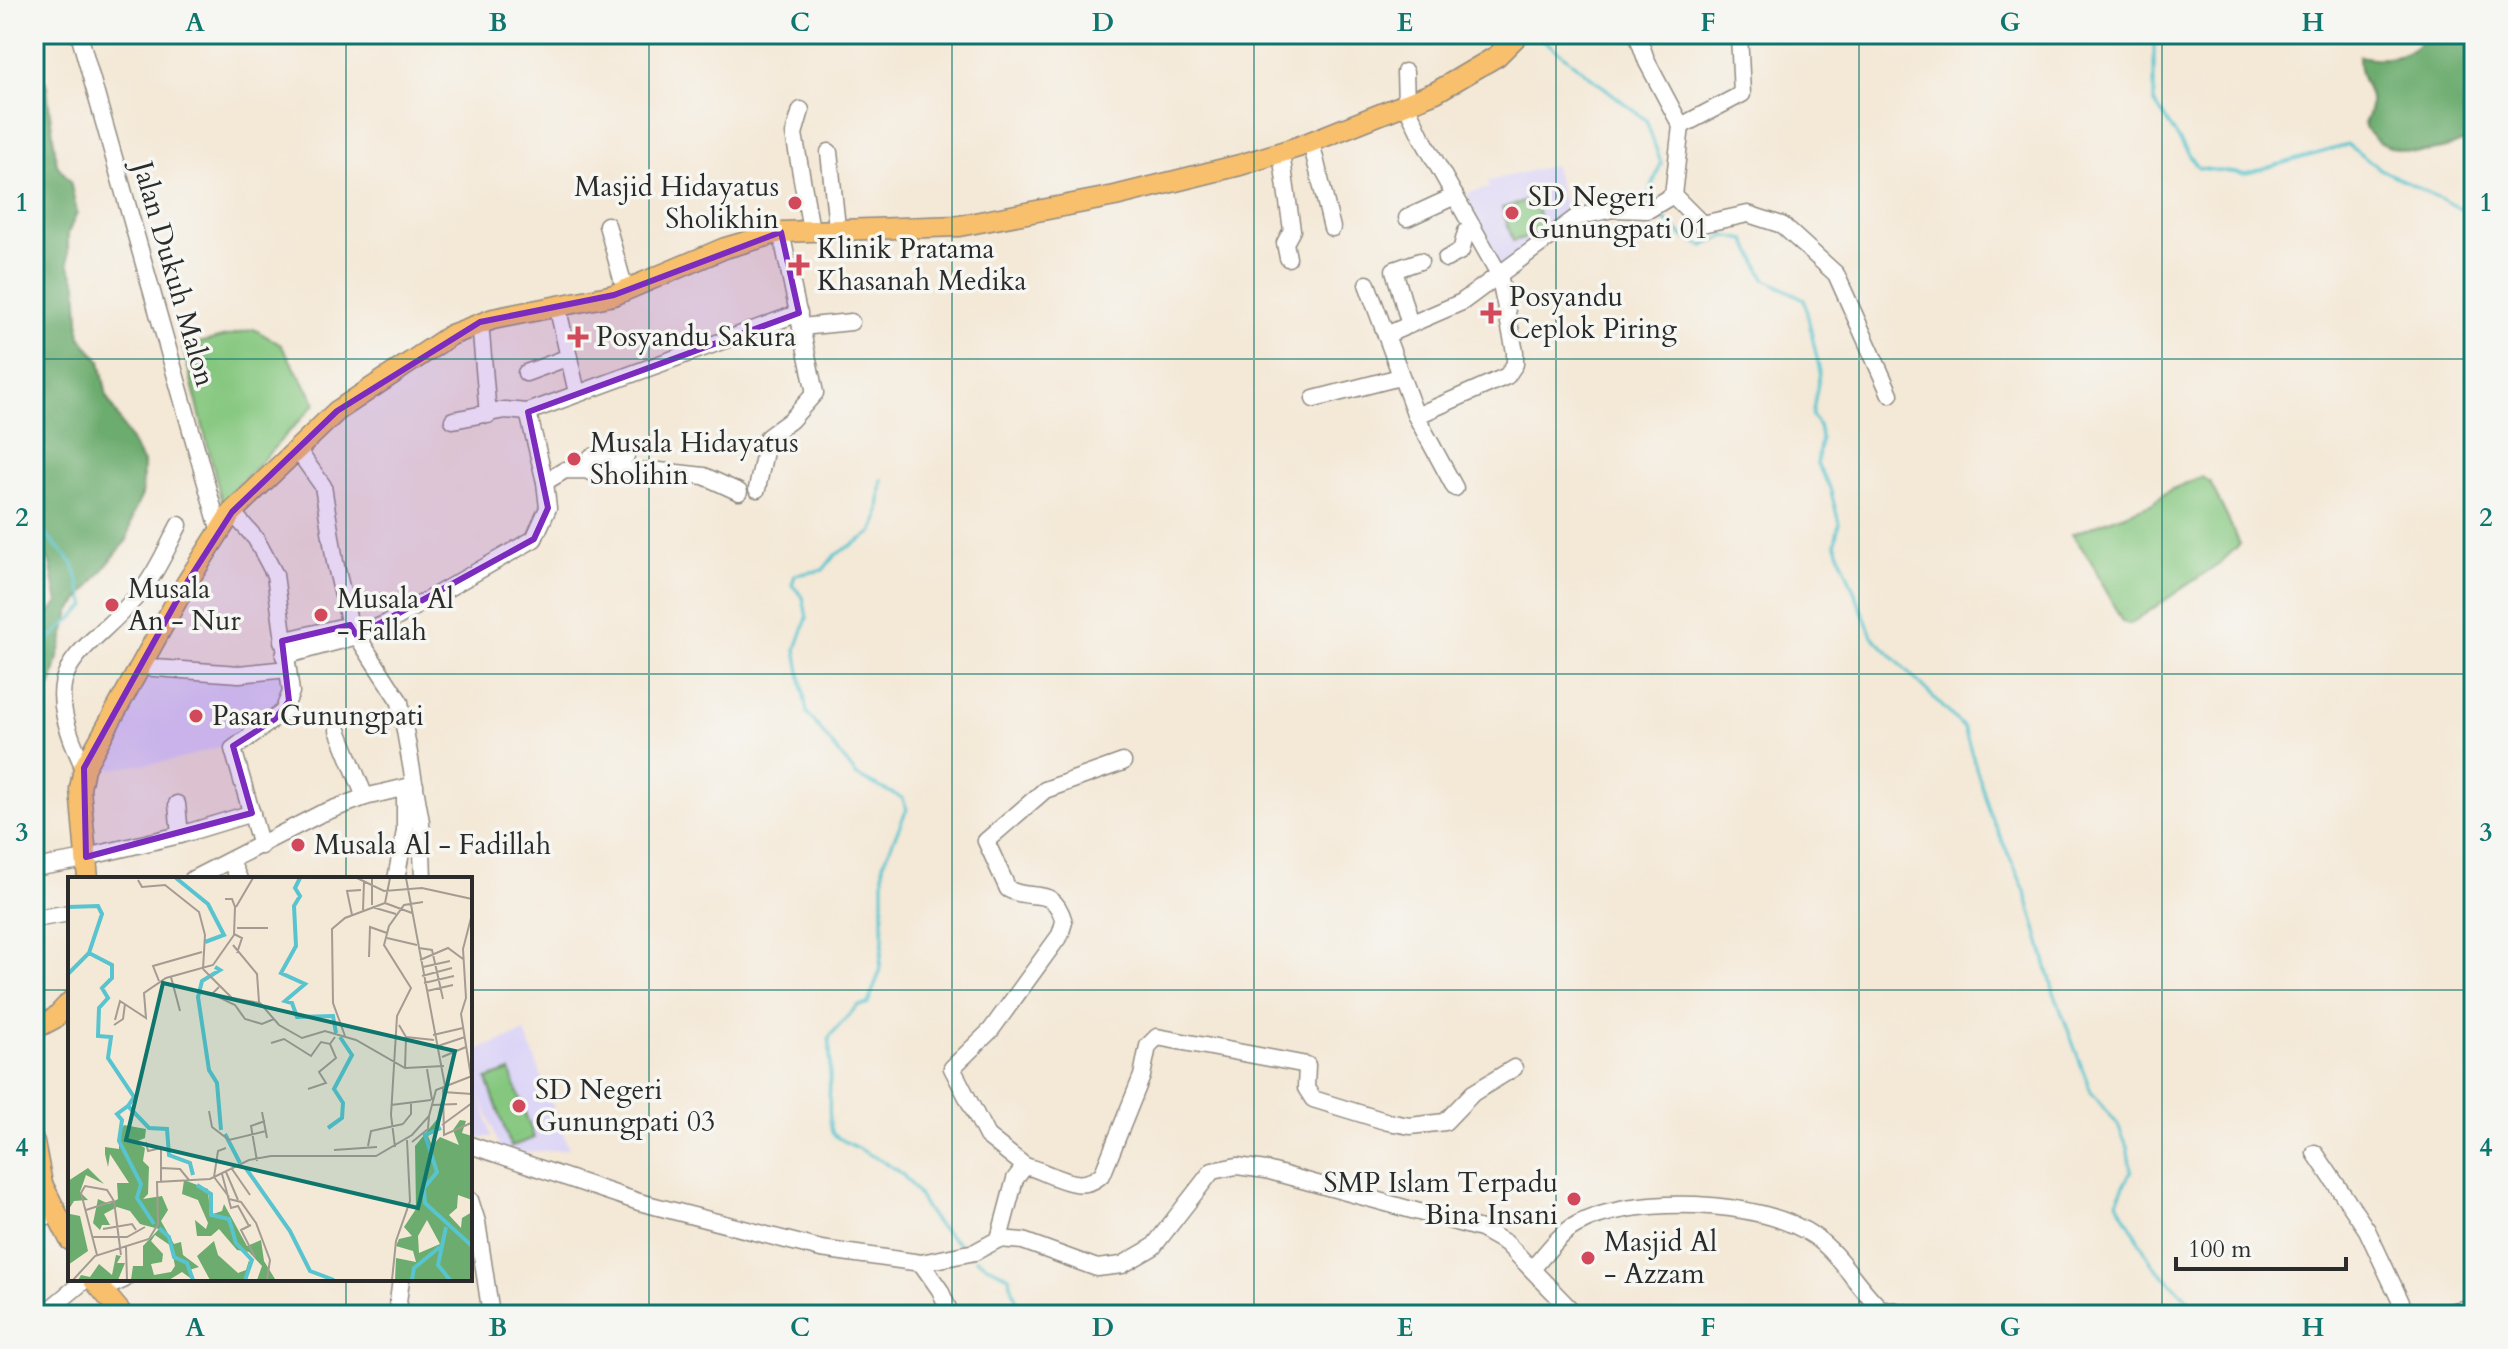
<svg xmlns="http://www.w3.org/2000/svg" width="2508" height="1349" font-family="Cardo,serif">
<rect width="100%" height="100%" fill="#f6f6f2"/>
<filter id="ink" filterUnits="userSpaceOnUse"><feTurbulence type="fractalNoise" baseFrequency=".0125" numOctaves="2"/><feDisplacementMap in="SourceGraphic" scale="16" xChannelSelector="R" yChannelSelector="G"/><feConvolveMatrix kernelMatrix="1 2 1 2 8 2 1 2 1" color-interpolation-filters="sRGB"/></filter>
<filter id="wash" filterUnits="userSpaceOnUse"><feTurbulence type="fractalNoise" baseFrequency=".006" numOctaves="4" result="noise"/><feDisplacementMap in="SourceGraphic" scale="32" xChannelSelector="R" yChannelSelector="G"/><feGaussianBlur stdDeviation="1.8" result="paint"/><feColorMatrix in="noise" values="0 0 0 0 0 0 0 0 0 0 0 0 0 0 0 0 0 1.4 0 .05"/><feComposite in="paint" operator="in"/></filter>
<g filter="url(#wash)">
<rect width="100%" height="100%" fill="#f4e8d6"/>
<g fill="#ddd5f6">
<polygon points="1554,165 1568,221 1495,273 1454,206 1470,202 1468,193 1489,188 1488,181"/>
<polygon points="160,667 286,670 290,693 262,723 225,745 177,760 95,771 101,750 139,679"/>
<polygon points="525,1032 569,1149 502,1154 480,1093 492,1137 470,1137 470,1087 477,1084 470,1052"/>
</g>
<g fill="#85c77f" stroke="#587955" stroke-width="2">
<polygon points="1534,199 1544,232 1513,241 1502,208"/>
<polygon points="254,329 281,345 316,403 222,503 183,347"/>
<polygon points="2201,477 2210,482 2240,544 2221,562 2136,620 2129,624 2122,622 2091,561 2072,534 2151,504 2170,490"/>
<polygon points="510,1071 534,1138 511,1147 487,1079"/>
</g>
<g fill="#6cac6e" stroke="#4c6c4c" stroke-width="2">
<path d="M 2428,34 L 2474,34 L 2474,138 C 2462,141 2450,148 2437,150 C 2413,155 2373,150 2364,124 C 2381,90 2358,89 2359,56 C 2387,62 2410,58 2428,34 Z"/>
<polygon points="34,65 46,83 57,165 70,181 77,213 68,233 68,264 77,284 80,337 100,361 107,397 143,463 142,495 133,514 127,540 70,611 51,685 34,699 34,630 58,603 50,563 34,543"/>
</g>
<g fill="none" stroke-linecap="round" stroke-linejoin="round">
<g stroke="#57c4cf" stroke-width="3">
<polyline points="1536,34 1646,120 1661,163 1646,202"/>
<polyline points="2154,34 2154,102 2198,168 2244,174 2348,145 2380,169 2474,215"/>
<polyline points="1657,213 1687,239 1703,246 1726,236 1746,240 1765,279 1804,299 1820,372 1812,416 1819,426 1821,438 1817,464 1830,488 1839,523 1835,543 1872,636 1964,728 1991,816 2026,893 2054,992 2091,1092 2118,1125 2127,1146 2131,1170 2117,1201 2152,1264 2195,1306 2196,1315"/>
<path d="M 882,480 L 878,519 L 872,533 L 835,555 L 823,570 L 795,575 L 792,585 L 803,597 L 807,618 L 796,649 L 807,713 L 857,776 L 902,798 L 907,809 L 883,864 L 883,940 L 879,974 L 868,1004 L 857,1006 L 829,1037 C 833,1058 825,1121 833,1134 C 835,1138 887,1162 897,1170 C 915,1184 923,1207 937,1224 C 945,1233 956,1241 965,1249"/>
<polyline points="34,521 73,564 86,606 34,653"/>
<polyline points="976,1259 1009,1277 1021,1315"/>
</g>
</g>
</g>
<g filter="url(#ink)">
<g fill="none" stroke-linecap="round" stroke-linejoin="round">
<g stroke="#908a80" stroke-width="19">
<g id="minor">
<polyline points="79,34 219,529"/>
<polyline points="1405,72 1406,104 1421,136 1499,274 1515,352 1515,364 1507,376 1416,416"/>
<polyline points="801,110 794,134 811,230"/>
<polyline points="1681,126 1742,94 1739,34"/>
<polyline points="1311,142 1332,228"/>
<polyline points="829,152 837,227"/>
<polyline points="1281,153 1292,230 1285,243 1288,258"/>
<polyline points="1673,195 1702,224 1748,214 1782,225 1836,274 1890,394"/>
<polyline points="1407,218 1455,196"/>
<polyline points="607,225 625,290"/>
<polyline points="1446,259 1461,251 1466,232 1473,227"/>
<polyline points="1367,284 1416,416 1455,488"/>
<polyline points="557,305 577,393"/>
<polyline points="480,322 488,415"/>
<polyline points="1410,325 1394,270 1420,261"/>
<polyline points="801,327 851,322"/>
<polyline points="1386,335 1462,302 1577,217 1613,209 1648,210 1673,195 1681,126 1647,62 1637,34"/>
<polyline points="526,373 569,357"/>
<polyline points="1314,399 1400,377"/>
<polyline points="528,412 799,313"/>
<polyline points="453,420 505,410 528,412"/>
<polyline points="296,448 323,486 335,562 350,625 400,702 421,822 423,879"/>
<polyline points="590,472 591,457 626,456"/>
<polyline points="545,482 565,470 659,471 704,476 739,492"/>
<polyline points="757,489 768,437 791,420 815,393 781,232"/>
<polyline points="232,512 256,539 275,575 291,692 283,712 233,749 261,846"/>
<polyline points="282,641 350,625"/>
<polyline points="284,656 357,636 387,623 534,539 548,508 545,482 528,412"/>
<polyline points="141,667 239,674 287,669"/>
<polyline points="338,730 365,797"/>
<path d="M 84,768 C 32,657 81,663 143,589 C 158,570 168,546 179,525"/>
<polyline points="177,804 180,835"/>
<polyline points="86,857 180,835 252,813"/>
<polyline points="231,862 239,879"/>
<polyline points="34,868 86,859"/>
<polyline points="193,879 320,814 365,797 415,785"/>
<polyline points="396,879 405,831 405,788"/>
<polyline points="34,919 70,913"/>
<polyline points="470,1145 639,1202 821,1249 921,1263 975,1252 999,1239 1023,1241 1097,1268 1122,1265 1153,1247 1212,1171 1237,1166 1266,1170 1481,1229 1506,1243 1576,1315"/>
<polyline points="2315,1153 2367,1230 2407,1315"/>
<path d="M 1025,1166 L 987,1136 L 952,1068 L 991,1030 L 1060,935 L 1064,922 C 1053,883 1033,903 1008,889 L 986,841 L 1045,790 L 1123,762"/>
<polyline points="470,1200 477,1222 491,1315"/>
<polyline points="34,1222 54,1213"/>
<path d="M 999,1239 L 1015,1179 L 1025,1166 C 1050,1171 1080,1198 1103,1173 L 1142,1076 L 1148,1046 L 1157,1037 L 1307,1065 L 1306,1088 L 1313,1099 L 1388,1122 L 1410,1126 L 1445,1122 L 1473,1093 L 1514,1068"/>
<polyline points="921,1263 940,1290 951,1315"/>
<path d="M 1532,1269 C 1545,1255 1559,1234 1576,1225 C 1632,1194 1761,1199 1814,1236 C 1841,1255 1856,1286 1880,1308 L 1918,1315"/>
<polyline points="401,1279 398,1302 402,1315"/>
<polyline points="101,1290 125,1279"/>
<polyline points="43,1315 86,1279"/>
<polyline points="2433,1315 2474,1307"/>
</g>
</g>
<g stroke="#908a80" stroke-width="23">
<g id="major">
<polyline points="88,879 80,789 84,768 186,584 232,512 337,411 451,335 493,319 614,295 725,248 781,232 959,226 1115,196 1240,165 1298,147 1436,92 1497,56 1519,34"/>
<polyline points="34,1029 55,1018 70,1002"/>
<polyline points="34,1142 42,1184 70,1240"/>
<polyline points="93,1279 123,1315"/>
</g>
</g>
<use href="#minor" stroke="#fff" stroke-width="16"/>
<use href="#major" stroke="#f8bf6c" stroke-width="20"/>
</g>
</g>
<path fill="#7b2cbf" fill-opacity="0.2" stroke="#7b2cbf" stroke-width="6" stroke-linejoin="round" d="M 781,232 L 799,313 L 528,412 L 548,508 L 534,539 L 357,636 L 350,625 L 282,641 L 289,701 L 275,719 L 233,746 L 252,813 L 86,857 L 84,768 L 186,584 L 232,512 L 337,411 L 480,322 L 614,295 Z"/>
<path fill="none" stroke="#0f766e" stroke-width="2" stroke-opacity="0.55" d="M 346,34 L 346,879M 649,34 L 649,1315M 952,34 L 952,1315M 1254,34 L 1254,1315M 1556,34 L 1556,1315M 1859,34 L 1859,1315M 2162,34 L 2162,1315M 34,359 L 2474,359M 34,674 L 2474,674M 34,990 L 70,990M 470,990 L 2474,990M 346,1279 L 346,1315"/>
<g fill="#d1495b" stroke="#f6f6f2" stroke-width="3">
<circle cx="795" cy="203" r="8"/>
<circle cx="1512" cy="213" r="8"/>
<path d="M795 253h8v8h8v8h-8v8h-8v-8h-8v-8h8z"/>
<path d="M1487 301h8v8h8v8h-8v8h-8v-8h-8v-8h8z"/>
<path d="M574 325h8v8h8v8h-8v8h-8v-8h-8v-8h8z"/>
<circle cx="574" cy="459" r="8"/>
<circle cx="112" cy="605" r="8"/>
<circle cx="321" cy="615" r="8"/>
<circle cx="196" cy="716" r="8"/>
<circle cx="298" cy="845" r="8"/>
<circle cx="519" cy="1106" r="8"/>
<circle cx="1574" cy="1199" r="8"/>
<circle cx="1588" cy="1258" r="8"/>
</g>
<g text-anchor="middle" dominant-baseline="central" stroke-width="7" stroke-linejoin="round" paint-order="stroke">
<g font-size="28" fill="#2b2b2b" stroke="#f6f6f2" text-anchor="start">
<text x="779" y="187" text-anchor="end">Masjid Hidayatus<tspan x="779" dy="32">Sholikhin</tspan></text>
<text x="1528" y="197">SD Negeri<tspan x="1528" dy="32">Gunungpati 01</tspan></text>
<text x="817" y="249">Klinik Pratama<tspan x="817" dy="32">Khasanah Medika</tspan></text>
<text x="1509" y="297">Posyandu<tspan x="1509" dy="32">Ceplok Piring</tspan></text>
<text x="596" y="337">Posyandu Sakura</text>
<text x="590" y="443">Musala Hidayatus<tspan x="590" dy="32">Sholihin</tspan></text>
<text x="128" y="589">Musala<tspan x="128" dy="32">An - Nur</tspan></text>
<text x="337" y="599">Musala Al<tspan x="337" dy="32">- Fallah</tspan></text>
<text x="212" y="716">Pasar Gunungpati</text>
<text x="314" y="845">Musala Al - Fadillah</text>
<text x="535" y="1090">SD Negeri<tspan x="535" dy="32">Gunungpati 03</tspan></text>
<text x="1558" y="1183" text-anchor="end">SMP Islam Terpadu<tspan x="1558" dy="32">Bina Insani</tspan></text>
<text x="1604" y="1242">Masjid Al<tspan x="1604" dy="32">- Azzam</tspan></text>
</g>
<g font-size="28" fill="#2b2b2b" stroke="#f6f6f2">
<text transform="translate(174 274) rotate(74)">Jalan Dukuh Malon</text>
</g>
</g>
<g transform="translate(68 877)">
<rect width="404" height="404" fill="#f4e8d6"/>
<path d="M 370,241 L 372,251 L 360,259 L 364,269 L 372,260 L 391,268 L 385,253 L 392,243 L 398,244 L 394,256 L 404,259 L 404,323 L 390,318 L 389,331 L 381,338 L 393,351 L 394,341 L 404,335 L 404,403 L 327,403 L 328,381 L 348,385 L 345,374 L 328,369 L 331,362 L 344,359 L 336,350 L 348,332 L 347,269 ZM 359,343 L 372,367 L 351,376 L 350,359 ZM 51,245 L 51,257 L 56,248 L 78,252 L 77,261 L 67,265 L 77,271 L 75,284 L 81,290 L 80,317 L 75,322 L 94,319 L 100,333 L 93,344 L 106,367 L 113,365 L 115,378 L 131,390 L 121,393 L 125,403 L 114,395 L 101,403 L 63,403 L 65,389 L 75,389 L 75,369 L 91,352 L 72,347 L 62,334 L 49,330 L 36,337 L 42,348 L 34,348 L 32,353 L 25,346 L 30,322 L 41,327 L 50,322 L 49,306 L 61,306 L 42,277 L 40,290 L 37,277 L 37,270 L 51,272 ZM 87,358 L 103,369 L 107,389 L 103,395 L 86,398 L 83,387 L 94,385 L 95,377 L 83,364 ZM 20,291 L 36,307 L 18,298 L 12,315 L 20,323 L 6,324 L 1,332 L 0,304 ZM 116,303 L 140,312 L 142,338 L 154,334 L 156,327 L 179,369 L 193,363 L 196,384 L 207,402 L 189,403 L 194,389 L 181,375 L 169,373 L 151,352 L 143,359 L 129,359 L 127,343 L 138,352 L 140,346 L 130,323 L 114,317 ZM 2,337 L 12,339 L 20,374 L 0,388 ZM 146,364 L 150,378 L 170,396 L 178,393 L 182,380 L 178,403 L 142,403 L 129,379 ZM 48,378 L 53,379 L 49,386 L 57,386 L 50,403 L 10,403 L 13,398 L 22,400 L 31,387 L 44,398 Z" fill="#6cac6e" fill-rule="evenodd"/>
<path fill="none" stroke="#57c4cf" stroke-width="4" d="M 108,1 L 140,27 L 156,58 L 137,65M 232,1 L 227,11 L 232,19 L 226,29 L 228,69 L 213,96 L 237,107 L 217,124 L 224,126 L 229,140 L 265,139 L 268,156M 0,30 L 30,29 L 34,37 L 21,76 L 0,97M 21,76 L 44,88 L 44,101 L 34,111 L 40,121 L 31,131 L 30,159 L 43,160 L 40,181 L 66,220 L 60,229M 147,90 L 152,93 L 134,104 L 130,120 L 141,193 L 149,206 L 153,253M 260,251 L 274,241 L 275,226 L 266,212 L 284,178 L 272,160M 373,251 L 357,258 L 369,295 L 356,311 L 357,326 L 404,369M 157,257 L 172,286M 177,290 L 222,354 L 242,394 L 266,403M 129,308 L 143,317 L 143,338 L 161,342 L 168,366 L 184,383 L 177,403M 86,347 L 69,321 L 73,307 L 51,264 L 54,243 L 49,237 L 60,229 L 81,251 L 99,252 L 101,278 L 122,286 L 125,298M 378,350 L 370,388 L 382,403M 91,351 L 101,360 L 106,380 L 119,386 L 125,403M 344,403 L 346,391 L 372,370"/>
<path fill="none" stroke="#a49c92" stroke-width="2" d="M 289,1 L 316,14 L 354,11 L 404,22M 322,1 L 317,26 L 344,36M 338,1 L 377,209M 70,3 L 74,10 L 97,8 L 131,35 L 137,58 L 135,92M 157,22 L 164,22 L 167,30 L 166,58M 304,28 L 304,1M 168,30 L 185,1M 304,30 L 328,37M 295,33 L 296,5M 284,38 L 279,14 L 293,13M 169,51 L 200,51M 166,57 L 174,61 L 169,76M 319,61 L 349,68M 165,68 L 189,97 L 191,125M 351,71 L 364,73 L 375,122M 301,80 L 302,50 L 319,56M 352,83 L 380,71 L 395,82M 355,90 L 382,84M 135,92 L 164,121 L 192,126 L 211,148 L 234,161 L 257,154 L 288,163 L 337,191 L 376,189M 354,99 L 384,91M 103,100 L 112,134M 91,104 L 85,89 L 134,75M 356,106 L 386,99M 151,110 L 144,117 L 167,128 L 177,142 L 194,147 L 206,142M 359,114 L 385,108M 47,143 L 52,124 L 78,141 L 76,116 L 98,101 L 145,88 L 166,58M 46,148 L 55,142 L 57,127M 331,148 L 338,160 L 337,191M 365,158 L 395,151M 277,159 L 265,126 L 264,52 L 277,41 L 317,26M 338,160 L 366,163M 203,166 L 216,162 L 243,179 L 253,165 L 262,167 L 267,160M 370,169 L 397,160M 374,180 L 398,170M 359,192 L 364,223M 403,200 L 393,137 L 398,121 L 395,72 L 404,37M 375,211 L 376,258 L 403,246 L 404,231M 240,212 L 258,206 L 251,195 L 268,181 L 262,167M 375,215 L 404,217M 323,228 L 363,223M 364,228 L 389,227M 141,234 L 144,250 L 161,263 L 198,254M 194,235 L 199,261M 335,247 L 343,237 L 343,225M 374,248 L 404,226M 78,265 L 80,274 L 93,271 L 93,305M 344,265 L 360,252 L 361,239M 300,269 L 303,254 L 335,247M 327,270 L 323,238 L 329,139 L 343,111 L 316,68 L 321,49 L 336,28 L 355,25M 266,273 L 309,270M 189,284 L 183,249 L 197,244M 94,291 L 112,292 L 121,303M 164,292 L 182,318M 158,295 L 170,323M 154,297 L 163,331 L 170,329 L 181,349M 146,300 L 150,274 L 158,271M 146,300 L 161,320M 161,322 L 173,325 L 188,346 L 202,383 L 199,403M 18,333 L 46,324M 183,348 L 173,353 L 187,380M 35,352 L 64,347 L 68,353M 25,360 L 59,360 L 77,350M 58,370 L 59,403M 29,378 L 13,316 L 17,309 L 39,313 L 46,324 L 53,378M 5,403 L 27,379 L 81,362 L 90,347 L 89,305 L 142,302 L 181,283 L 203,279 L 308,279 L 344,258 L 361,239 L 368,213 L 404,199M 324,403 L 328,364 L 342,324 L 339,263"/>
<path fill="#0f766e" fill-opacity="0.15" stroke="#0f766e" stroke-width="4" d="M 95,106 L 387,174 L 350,331 L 58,263 Z"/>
<rect width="404" height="404" fill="none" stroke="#2b2b2b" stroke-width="4"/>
</g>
<rect width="2508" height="1349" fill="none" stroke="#f6f6f2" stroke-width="88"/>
<path d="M2176 1257v12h170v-12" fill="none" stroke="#2b2b2b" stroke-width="4"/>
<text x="2188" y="1257" font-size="24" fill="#2b2b2b" stroke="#f6f6f2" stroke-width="6" paint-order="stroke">100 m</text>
<rect x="44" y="44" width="2420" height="1261" fill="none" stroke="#0f766e" stroke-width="3"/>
<g font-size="26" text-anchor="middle" font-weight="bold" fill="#0f766e">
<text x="195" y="31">A</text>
<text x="498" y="31">B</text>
<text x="800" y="31">C</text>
<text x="1103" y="31">D</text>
<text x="1405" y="31">E</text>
<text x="1708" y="31">F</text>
<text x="2010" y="31">G</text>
<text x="2313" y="31">H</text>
<text x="22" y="211">1</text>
<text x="2486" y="211">1</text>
<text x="22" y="526">2</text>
<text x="2486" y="526">2</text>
<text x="22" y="841">3</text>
<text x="2486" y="841">3</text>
<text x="22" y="1156">4</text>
<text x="2486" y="1156">4</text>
<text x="195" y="1336">A</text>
<text x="498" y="1336">B</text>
<text x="800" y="1336">C</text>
<text x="1103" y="1336">D</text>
<text x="1405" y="1336">E</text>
<text x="1708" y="1336">F</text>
<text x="2010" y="1336">G</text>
<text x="2313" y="1336">H</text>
</g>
</svg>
